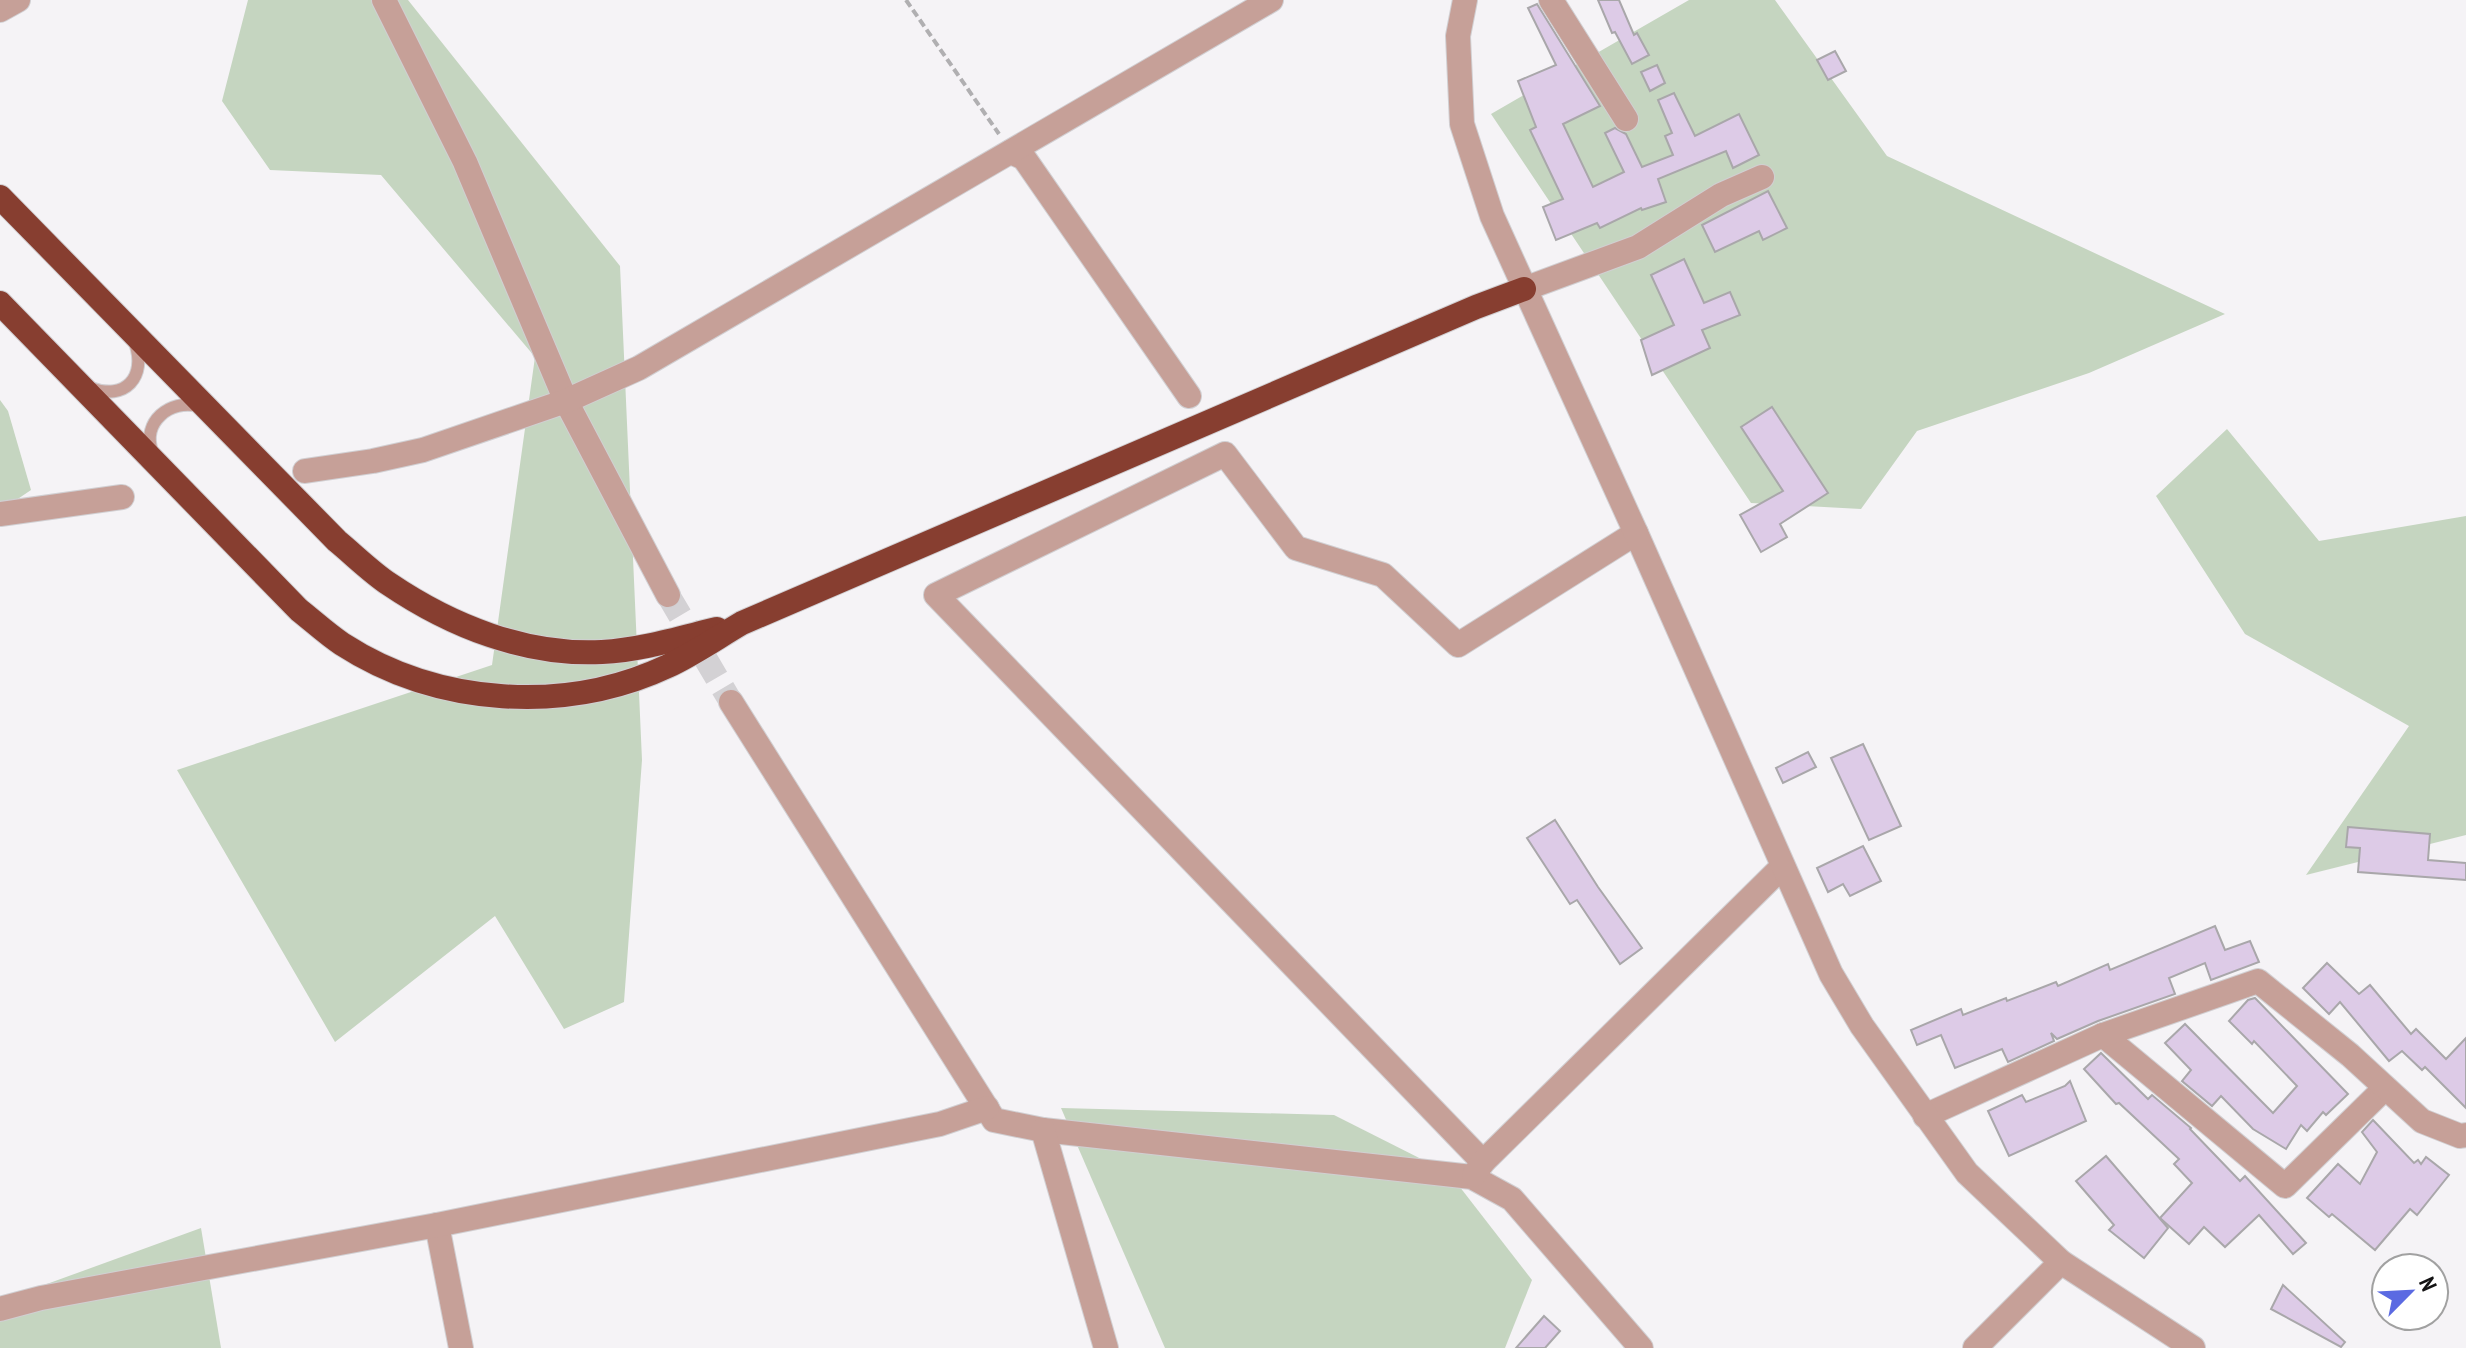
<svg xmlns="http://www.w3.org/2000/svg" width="2466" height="1348" font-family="'PT Sans Narrow',sans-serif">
<rect width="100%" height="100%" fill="#f5f3f6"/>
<g fill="#c5d5c0">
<polygon points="248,0 408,0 620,266 642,760 624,1002 564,1029 495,916 335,1042 177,770 492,665 535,357 381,175 270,170 222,101"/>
<polygon points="1689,0 1775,0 1887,156 2225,314 2089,373 1917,431 1861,509 1751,503 1491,114"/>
<polygon points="0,400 8,411 31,490 0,511"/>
<polygon points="2227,429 2319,541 2466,516 2466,835 2306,875 2409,726 2245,634 2156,496"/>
<polygon points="1061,1108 1334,1115 1449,1173 1532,1280 1505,1348 1165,1348"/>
<polygon points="201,1228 221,1348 0,1348 0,1301"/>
</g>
<g fill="#ddcbe7" stroke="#a9a7aa" stroke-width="2">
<polygon points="1598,0 1619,0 1634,35 1637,33 1649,55 1632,64 1615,32 1612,33"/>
<polygon points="1537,4 1600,106 1563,124 1593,187 1624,172 1605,133 1615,128 1626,134 1642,167 1673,155 1665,136 1672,133 1658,100 1674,93 1695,136 1739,114 1759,155 1733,168 1726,151 1658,179 1666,202 1642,210 1641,208 1600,228 1597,223 1556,240 1543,207 1563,199 1530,130 1536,127 1518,81 1556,65 1528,8"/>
<polygon points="1835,51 1846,71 1828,80 1817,60"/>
<polygon points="1657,65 1665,83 1650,91 1641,72"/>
<polygon points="1768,191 1787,228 1763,240 1759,231 1715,252 1702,225"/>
<polygon points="1684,259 1704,303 1730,292 1740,315 1702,330 1710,348 1652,375 1641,340 1674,325 1651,275"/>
<polygon points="1772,407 1828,493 1780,524 1787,537 1761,552 1740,515 1783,491 1741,427"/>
<polygon points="1863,744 1901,826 1869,840 1831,758"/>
<polygon points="1808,752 1816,767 1783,783 1776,768"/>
<polygon points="1555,820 1598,887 1642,948 1620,964 1577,900 1570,904 1527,838"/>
<polygon points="2348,827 2430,834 2428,860 2466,863 2466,880 2358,872 2360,848 2346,847"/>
<polygon points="1863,846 1881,881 1850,896 1843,884 1828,892 1817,868"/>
<polygon points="2215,926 2225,950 2250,941 2259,962 2211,980 2205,963 2169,978 2175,994 2098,1021 2057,1039 2051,1033 2054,1041 2008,1062 2002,1049 1955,1068 1941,1035 1917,1045 1911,1030 1961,1009 1963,1015 2006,998 2007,1001 2056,982 2058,986 2108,964 2110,970"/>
<polygon points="2327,963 2359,994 2370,985 2411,1034 2416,1029 2446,1059 2466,1038 2466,1108 2425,1067 2422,1070 2402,1051 2389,1061 2340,1002 2329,1014 2303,988"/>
<polygon points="2255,998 2348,1094 2326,1115 2323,1112 2307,1131 2301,1125 2286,1149 2253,1129 2221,1096 2212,1106 2182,1081 2191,1070 2165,1043 2185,1024 2273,1113 2297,1086 2254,1041 2252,1044 2229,1021 2248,1000"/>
<polygon points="2101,1053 2148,1099 2152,1095 2191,1128 2190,1129 2240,1181 2245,1176 2306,1243 2293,1254 2259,1215 2225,1247 2204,1227 2189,1244 2160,1218 2192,1183 2174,1164 2179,1159 2119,1103 2116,1104 2084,1069"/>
<polygon points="2070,1081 2086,1121 2009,1156 1988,1111 2022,1095 2026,1102 2065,1086"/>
<polygon points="2373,1120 2414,1163 2418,1160 2421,1164 2426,1157 2449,1175 2417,1215 2410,1209 2375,1250 2332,1214 2329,1217 2307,1198 2338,1164 2360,1184 2377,1152 2362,1132"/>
<polygon points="2106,1156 2168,1228 2144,1258 2109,1230 2114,1225 2076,1181"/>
<polygon points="2283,1285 2345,1342 2341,1347 2271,1309"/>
<polygon points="1544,1316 1560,1331 1545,1348 1516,1348"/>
</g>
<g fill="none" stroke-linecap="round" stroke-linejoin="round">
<polyline stroke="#d3d1d4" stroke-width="24" stroke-dasharray="24 12" stroke-linecap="butt" points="668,595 731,702"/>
<g stroke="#d1cfd2" stroke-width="14">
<g id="service">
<path d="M 91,388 C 125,401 147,377 135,343"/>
<path d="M 152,451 C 142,422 170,399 198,406"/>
</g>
</g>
<g stroke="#d1cfd2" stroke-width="26">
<g id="minor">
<polyline points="384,0 465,162 566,401 668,595"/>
<polyline points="1551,0 1626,119"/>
<polyline points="0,10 18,0"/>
<polyline points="1011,152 1024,158 1189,396"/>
<polyline points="1524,289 1638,247 1721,195 1762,177"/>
<polyline points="305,471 373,461 423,450 566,401 639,368 1271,0"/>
<polyline points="0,514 122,497"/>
<polyline points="731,702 994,1120 1043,1130 1472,1177 1512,1199 1641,1348"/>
<polyline points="2103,1035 2285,1186 2385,1088"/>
<polyline points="1925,1116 2103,1035 2258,981 2350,1055 2422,1121 2460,1136 2466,1135"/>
<polyline points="1043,1130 1106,1348"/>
<polyline points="1483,1162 936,595 1225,454 1296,548 1383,575 1458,645 1636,533"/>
<polyline points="1474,1175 1483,1162 1782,867"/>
<polyline points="437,1225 461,1348"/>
<polyline points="0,1309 41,1298 437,1225 940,1124 987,1108"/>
<polyline points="1975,1348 2061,1262"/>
</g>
</g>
<g stroke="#d1cfd2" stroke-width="26">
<polyline id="tertiary" points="1465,0 1458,36 1462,124 1492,216 1636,533 1831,974 1862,1026 1967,1173 2061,1262 2193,1348"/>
</g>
<g stroke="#d1cfd2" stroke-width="26">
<g id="motorway">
<path d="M 0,197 L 337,541 C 354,555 371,572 389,584 C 451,626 526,656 602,652 C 641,650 680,638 717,629"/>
<path d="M 0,303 L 299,610 C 313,621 327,634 342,644 C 438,706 566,714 668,666 C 694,654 718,637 742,623 L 1476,307 L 1524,289"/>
</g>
</g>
<polyline stroke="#b0afb1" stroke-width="4" stroke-dasharray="8 4" stroke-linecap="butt" points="906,0 999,134"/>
<use href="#service" stroke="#c6a098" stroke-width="12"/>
<use href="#minor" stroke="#c6a098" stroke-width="24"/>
<use href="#tertiary" stroke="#c6a098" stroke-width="24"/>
<use href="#motorway" stroke="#873e30" stroke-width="24"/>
</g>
<g transform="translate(2410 1292) rotate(66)"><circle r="38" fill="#ffffff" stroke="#a1a1a1" stroke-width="2"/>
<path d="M0-6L14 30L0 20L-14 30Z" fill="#5b6ae2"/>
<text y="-12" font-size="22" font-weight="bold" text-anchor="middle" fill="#141314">N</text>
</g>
</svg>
